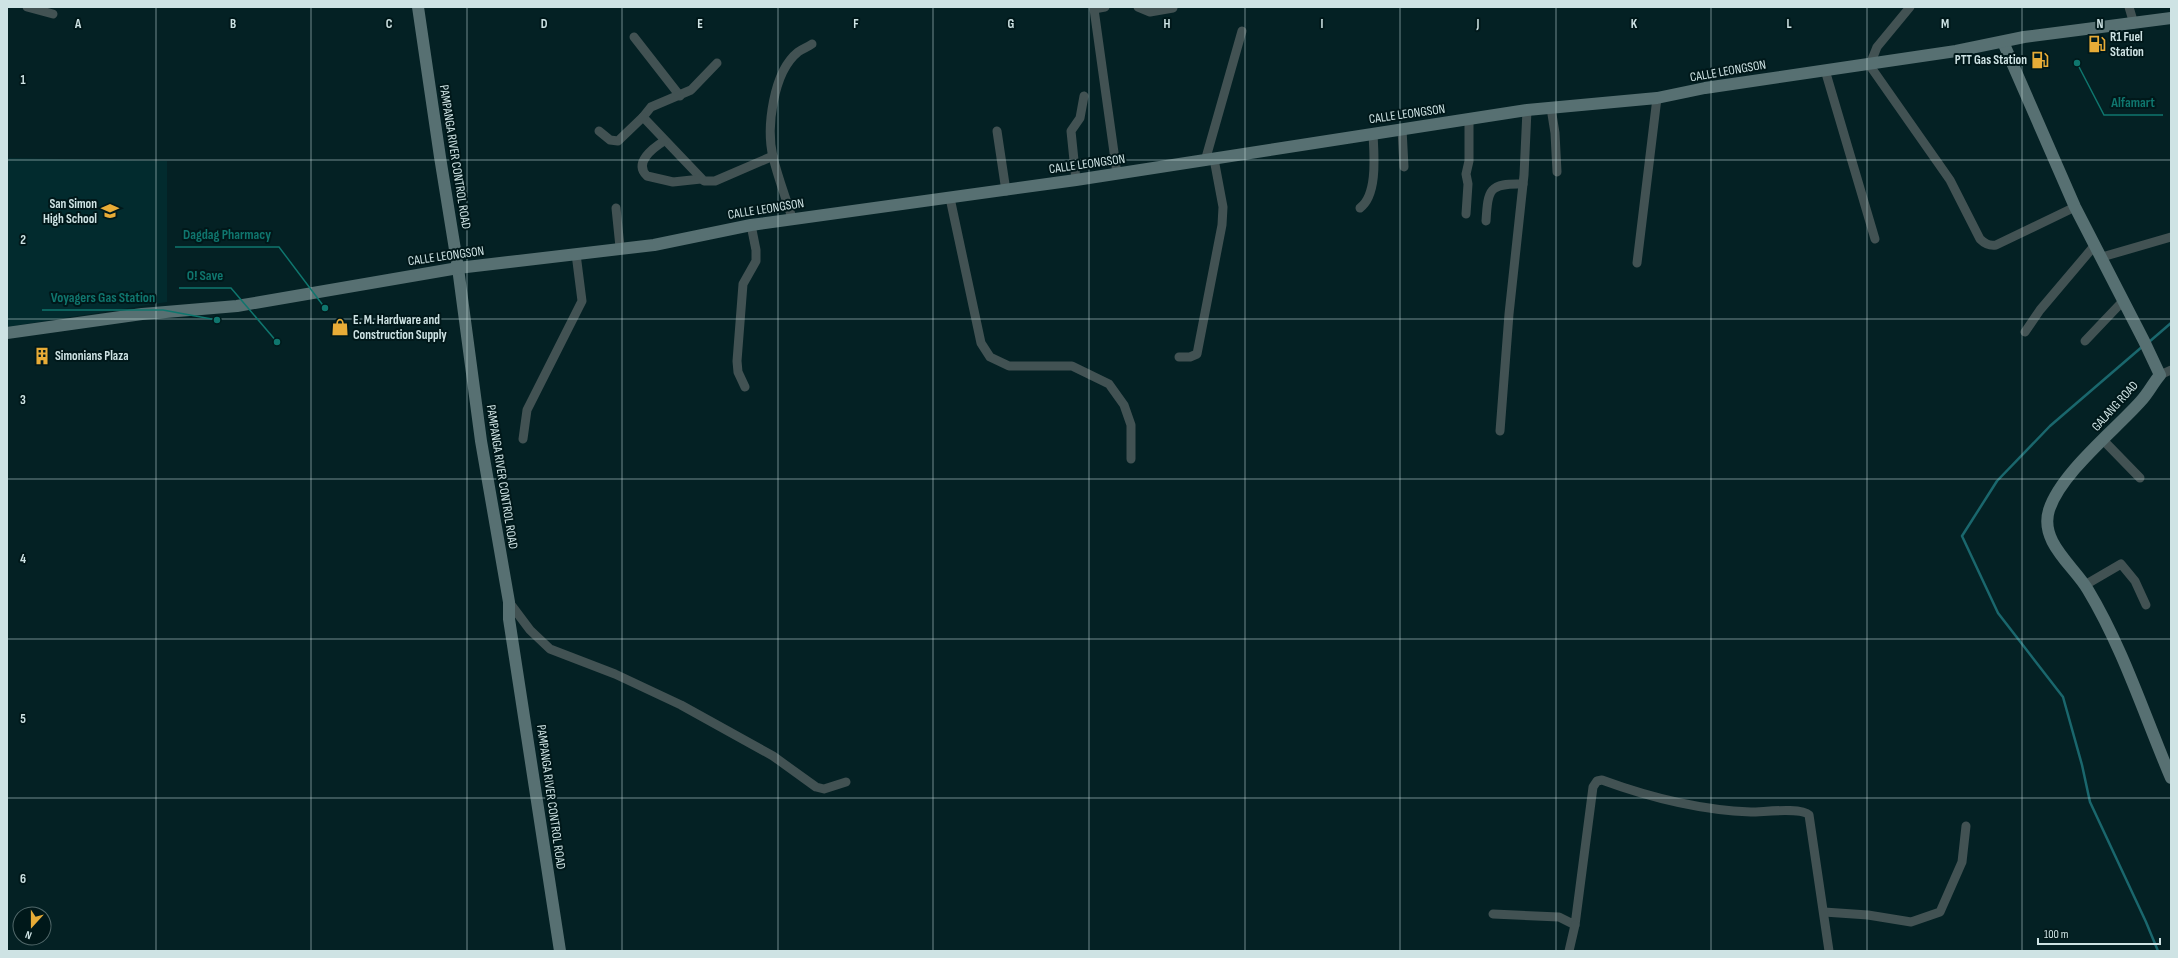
<svg xmlns="http://www.w3.org/2000/svg" width="2178" height="958" font-family="'Sofia Sans Condensed',sans-serif">
<rect width="100%" height="100%" fill="#042124"/>
<polygon fill="#022b2e" points="7,158 167,161 167,302 7,327"/>
<g fill="none" stroke-linecap="round" stroke-linejoin="round">
<g stroke="#1a676d" stroke-width="2.5">
<polyline points="2149,342 2171,323"/>
<polyline points="2143,346 2050,426 1997,481 1962,536 1998,613 2063,697 2082,765 2090,802 2146,922 2158,951"/>
</g>
<g stroke="#425253" stroke-width="9">
<polyline points="27,7 53,14"/>
<polyline points="1105,7 1094,9 1117,174"/>
<polyline points="1138,7 1150,12 1173,8"/>
<polyline points="2129,7 2134,24"/>
<polyline points="634,37 680,96"/>
<polyline points="1871,62 1877,47 1910,7"/>
<polyline points="717,63 691,90 651,107 643,117 704,181 715,181 773,156"/>
<path d="M 1868,63 L 1950,180 L 1980,239 C 1985,244 1989,246 1996,245 L 2075,207"/>
<polyline points="1825,70 1875,239"/>
<polyline points="1551,108 1555,133 1557,172"/>
<polyline points="1402,129 1404,167"/>
<polyline points="599,131 610,140 618,141 643,117"/>
<polyline points="997,131 1006,191"/>
<path d="M 664,141 C 653,148 633,163 647,176 L 673,182 L 701,179"/>
<polyline points="1205,161 1242,31"/>
<polyline points="1076,180 1071,131 1080,118 1084,96"/>
<polyline points="950,198 981,343 990,357 1009,366 1072,366 1109,384 1124,405 1131,425 1131,459"/>
<polyline points="616,208 620,247"/>
<path d="M 1360,208 C 1378,195 1374,154 1373,134"/>
<polyline points="1466,214 1468,184 1466,174 1469,161 1469,119"/>
<path d="M 792,218 C 786,198 778,178 773,157 C 766,128 773,72 798,52 C 802,49 808,47 812,44"/>
<path d="M 1486,221 C 1488,189 1489,183 1523,184"/>
<polyline points="2102,257 2171,237"/>
<polyline points="1637,263 1657,98"/>
<polyline points="2025,332 2040,310 2095,245"/>
<polyline points="2085,341 2123,301"/>
<polyline points="1179,357 1190,357 1197,354 1222,225 1223,207 1214,159"/>
<polyline points="2160,375 2171,370"/>
<polyline points="745,387 738,372 737,361 743,284 756,261 756,250 751,225"/>
<polyline points="1500,431 1509,314 1524,175 1527,110"/>
<polyline points="523,439 527,410 582,301 576,254"/>
<polyline points="2103,440 2140,478"/>
<polyline points="2085,585 2121,564 2135,581 2146,605"/>
<polyline points="509,602 530,630 550,649 615,674 681,705 773,756 816,787 824,789 846,782"/>
<polyline points="1824,912 1868,915 1911,922 1940,912 1962,862 1966,826"/>
<path d="M 1493,914 L 1559,917 L 1575,925 L 1593,787 L 1597,781 L 1602,780 C 1651,798 1698,810 1751,812 C 1764,812 1801,807 1809,815 L 1829,951"/>
<polyline points="1569,951 1575,925"/>
</g>
<g stroke="#577072" stroke-width="12">
<polyline points="418,7 440,157 458,268 481,441 509,602 509,619 560,951"/>
<path d="M 2003,42 L 2075,207 L 2144,341 L 2160,375 C 2153,383 2148,394 2140,402 C 2114,431 2061,473 2049,510 C 2039,542 2074,566 2088,590 C 2123,648 2145,717 2171,778"/>
<polyline points="7,333 142,314 237,306 458,268 654,245 751,225 1076,180 1527,110 1657,98 1705,88 1956,51 2024,37 2171,18"/>
</g>
</g>
<path fill="none" stroke="#cee3e4" stroke-width="1" stroke-opacity="0.55" d="M 156,7 L 156,951M 311,7 L 311,951M 467,7 L 467,951M 622,7 L 622,951M 778,7 L 778,951M 933,7 L 933,951M 1089,7 L 1089,951M 1245,7 L 1245,951M 1400,7 L 1400,951M 1556,7 L 1556,951M 1711,7 L 1711,951M 1867,7 L 1867,951M 2022,7 L 2022,951M 7,160 L 2171,160M 7,319 L 2171,319M 7,479 L 2171,479M 7,639 L 2171,639M 7,798 L 2171,798"/>
<defs>
<g id="fuel-bare" transform="scale(1.38)"><path d="M-5.5-6h7V0h2V4h1.3V-2.5L3-4.5l.8-.8L6-3V5H2.5V1h-1V6h-7ZM-4.2-4.7v3.2H.2V-4.7Z" fill="#e8ac37" stroke="#00181a" stroke-width="2.5" paint-order="stroke"/></g>
<g id="school-bare" transform="scale(1.38)"><path d="M0-5L7-2L0 1L-7-2ZM-4 1L0 2.5L4 1V4Q0 6-4 4Z" fill="#e8ac37" stroke="#00181a" stroke-width="2.5" paint-order="stroke"/></g>
<g id="shop-bare" transform="scale(1.38)"><path d="M-5-2.5h2.3a2.7 3.5 0 0 1 5.4 0H5L5.5 6h-11ZM-1.5-2.5h3a1.5 2.3 0 0 0-3 0Z" fill="#e8ac37" stroke="#00181a" stroke-width="2.5" paint-order="stroke"/></g>
<g id="building-bare" transform="scale(1.38)"><path d="M-4-6H4V6H1V3H-1V6H-4ZM-2.5-4.3h1.7v1.8h-1.7ZM.8-4.3h1.7v1.8H.8ZM-2.5-1h1.7V.8h-1.7ZM.8-1h1.7V.8H.8Z" fill="#e8ac37" stroke="#00181a" stroke-width="2.5" paint-order="stroke"/></g>
</defs>
<g fill-rule="evenodd">
<use href="#fuel-bare" x="2097" y="44"/>
<use href="#fuel-bare" x="2040" y="60"/>
<use href="#school-bare" x="110" y="211"/>
<use href="#shop-bare" x="340" y="327"/>
<use href="#building-bare" x="42" y="356"/>
</g>
<g text-anchor="middle" dominant-baseline="central" stroke-width="4" stroke-linejoin="round" paint-order="stroke">
<g font-size="13" font-weight="bold" fill="#cee3e4" stroke="#00181a" text-anchor="start">
<text x="2110" y="37">R1 Fuel<tspan x="2110" dy="15">Station</tspan></text>
<text x="2027" y="60" text-anchor="end">PTT Gas Station</text>
<text x="97" y="204" text-anchor="end">San Simon<tspan x="97" dy="15">High School</tspan></text>
<text x="353" y="320">E. M. Hardware and<tspan x="353" dy="15">Construction Supply</tspan></text>
<text x="55" y="356">Simonians Plaza</text>
</g>
<g font-size="13" fill="#cee3e4" stroke="#00181a">
<text transform="translate(1728 71) rotate(-10)">CALLE LEONGSON</text>
<text transform="translate(1407 114) rotate(-8)">CALLE LEONGSON</text>
<text transform="translate(455 157) rotate(81)">PAMPANGA RIVER CONTROL ROAD</text>
<text transform="translate(1087 164) rotate(-8)">CALLE LEONGSON</text>
<text transform="translate(766 209) rotate(-9)">CALLE LEONGSON</text>
<text transform="translate(446 256) rotate(-8)">CALLE LEONGSON</text>
<text transform="translate(2115 406) rotate(-48)">GALANG ROAD</text>
<text transform="translate(502 477) rotate(81)">PAMPANGA RIVER CONTROL ROAD</text>
<text transform="translate(551 797) rotate(82)">PAMPANGA RIVER CONTROL ROAD</text>
</g>
</g>
<g font-size="13" text-anchor="middle" font-weight="bold" fill="#cee3e4" stroke="#00181a" stroke-width="4" stroke-linejoin="round" paint-order="stroke">
<text x="78" y="28">A</text>
<text x="233" y="28">B</text>
<text x="389" y="28">C</text>
<text x="544" y="28">D</text>
<text x="700" y="28">E</text>
<text x="856" y="28">F</text>
<text x="1011" y="28">G</text>
<text x="1167" y="28">H</text>
<text x="1322" y="28">I</text>
<text x="1478" y="28">J</text>
<text x="1634" y="28">K</text>
<text x="1789" y="28">L</text>
<text x="1945" y="28">M</text>
<text x="2100" y="28">N</text>
<text x="23" y="84">1</text>
<text x="23" y="244">2</text>
<text x="23" y="404">3</text>
<text x="23" y="563">4</text>
<text x="23" y="723">5</text>
<text x="23" y="883">6</text>
</g>
<path fill="none" stroke="#0f766e" stroke-width="1.5" d="M2077 63L2104 115H2163M325 308L279 247H175M277 342L231 288H179M217 320L163 310H42"/>
<g fill="#0f766e" stroke="#00181a" stroke-width="1.5">
<circle cx="2077" cy="63" r="4"/>
<circle cx="325" cy="308" r="4"/>
<circle cx="277" cy="342" r="4"/>
<circle cx="217" cy="320" r="4"/>
</g>
<g font-size="14" text-anchor="middle" font-weight="bold" fill="#0f766e" stroke="#00181a" stroke-width="4" stroke-linejoin="round" paint-order="stroke">
<text x="2133" y="107">Alfamart</text>
<text x="227" y="239">Dagdag Pharmacy</text>
<text x="205" y="280">O! Save</text>
<text x="103" y="302">Voyagers Gas Station</text>
</g>
<rect width="2178" height="958" fill="none" stroke="#cee3e4" stroke-width="16"/>
<g transform="translate(32 926) rotate(201)"><circle r="19" fill="#00181a" stroke="#52696b"/>
<path d="M0-3L7 15L0 10L-7 15Z" fill="#e8ac37"/>
<text y="-6" font-size="11" font-weight="bold" text-anchor="middle" fill="#cee3e4">N</text>
</g>
<path d="M2038 938v6h122v-6" fill="none" stroke="#cee3e4" stroke-width="2"/>
<text x="2044" y="938" font-size="12" fill="#cee3e4" stroke="#00181a" stroke-width="3" paint-order="stroke">100 m</text>
</svg>
